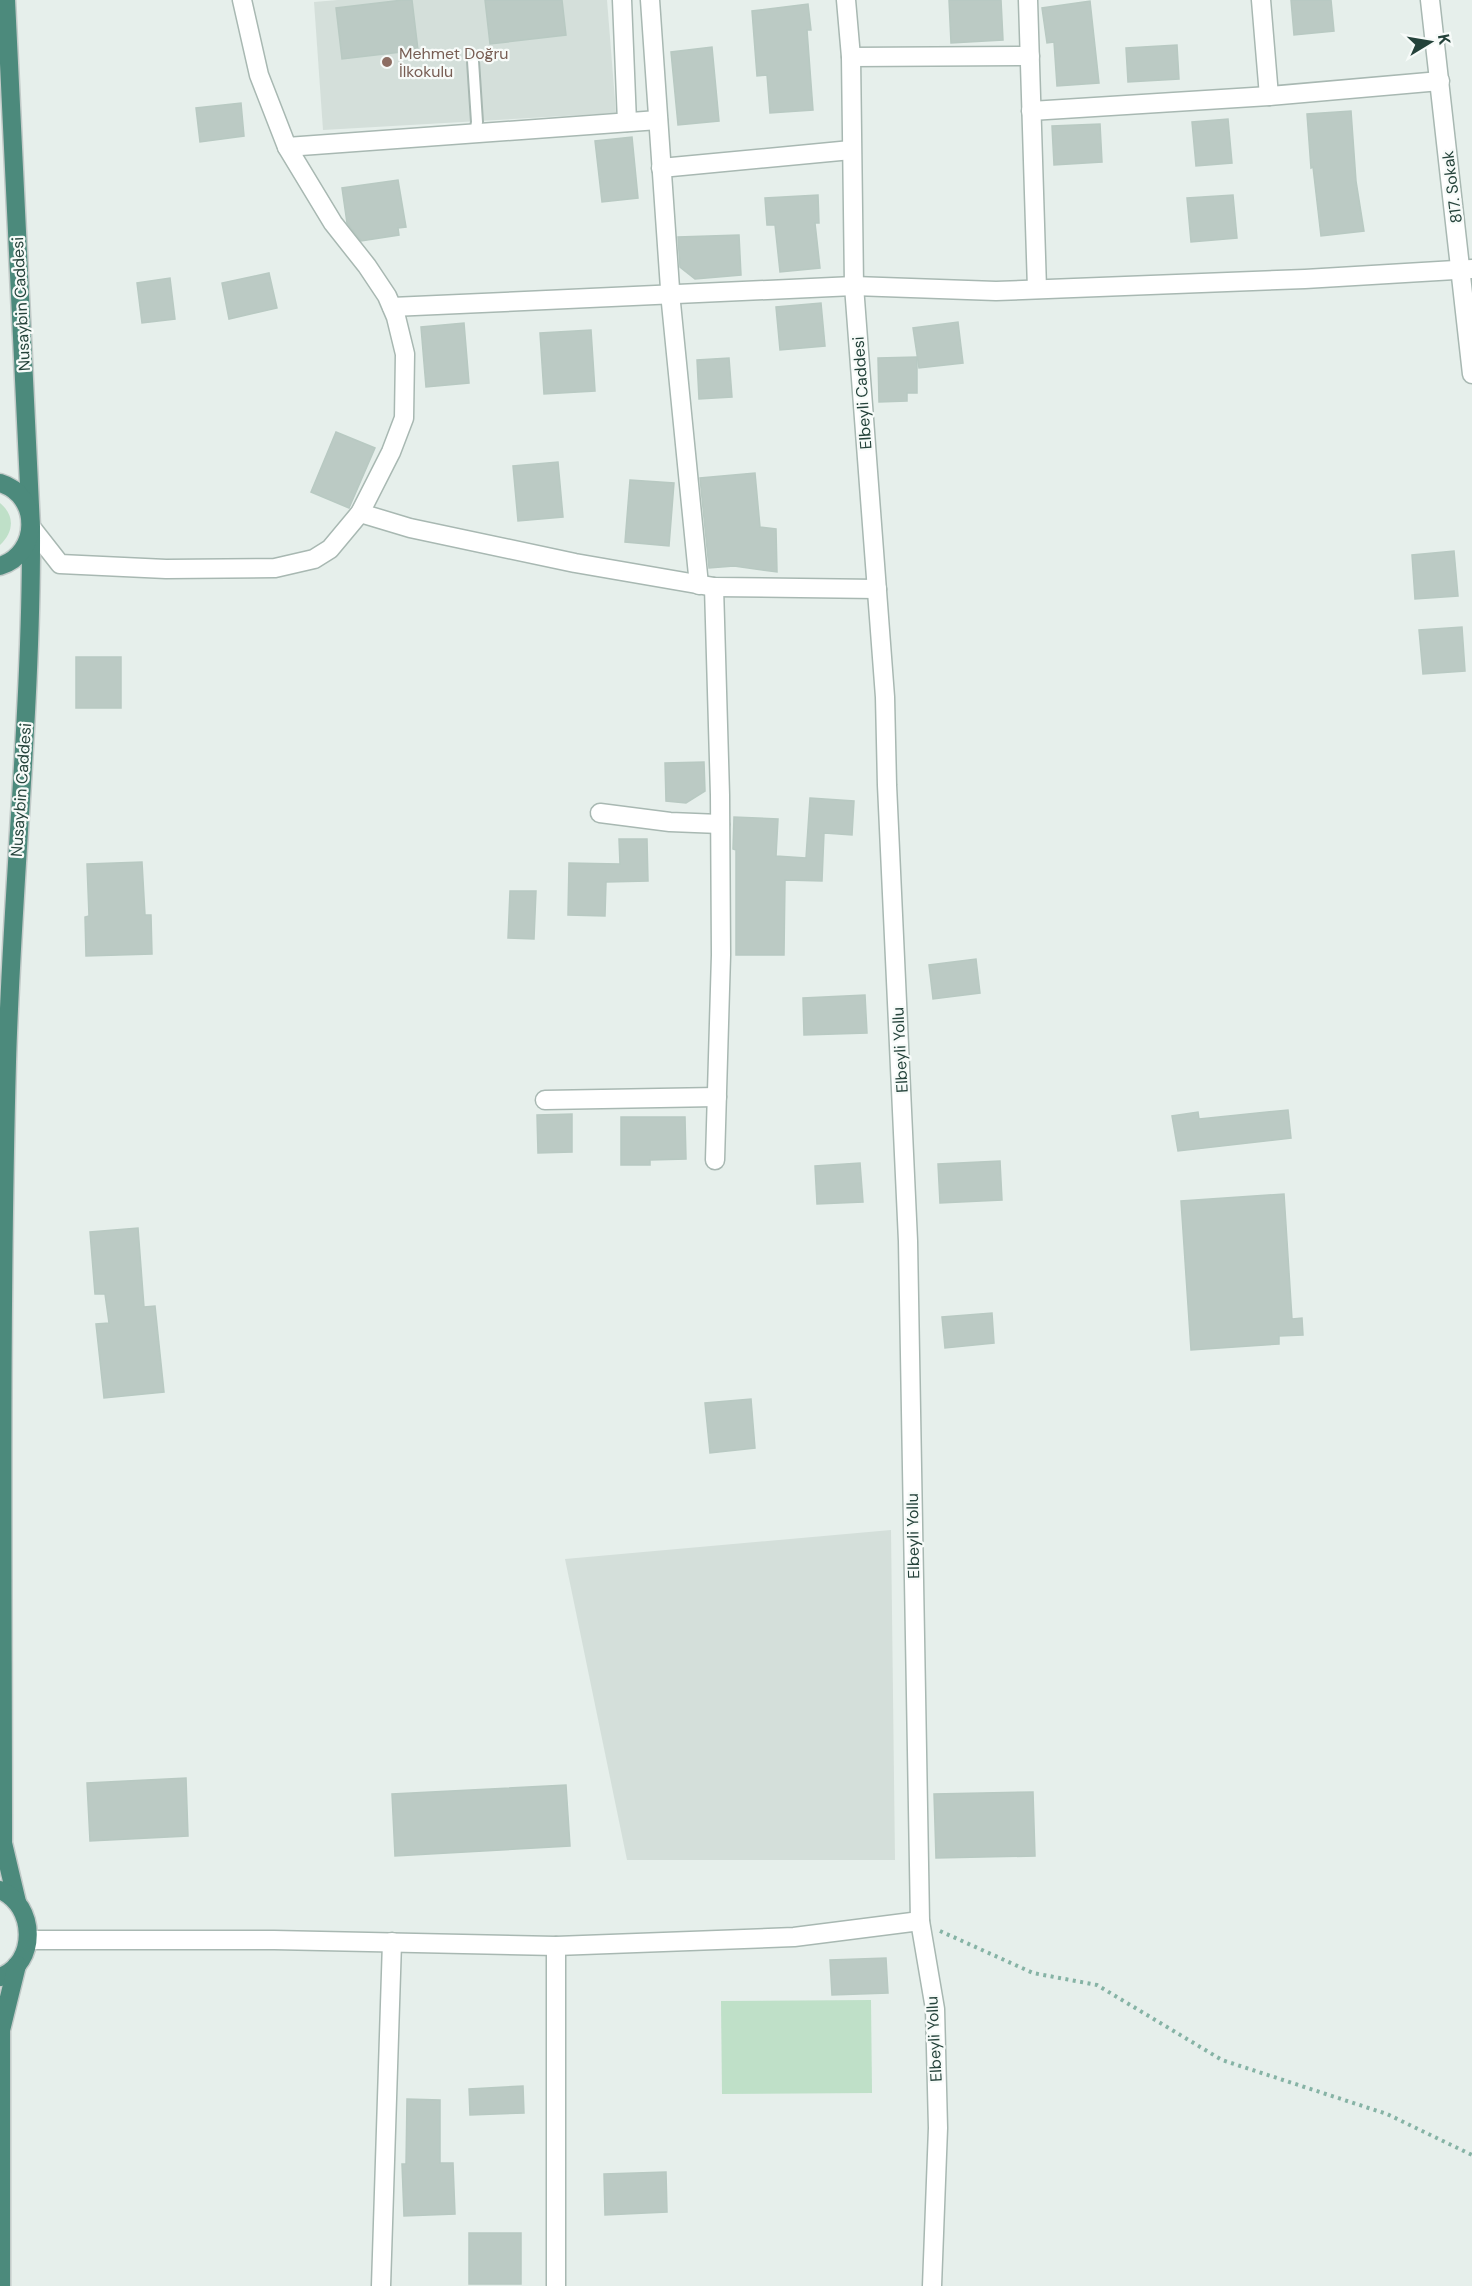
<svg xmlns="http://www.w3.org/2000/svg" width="1472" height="2286" font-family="'DM Sans',sans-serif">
<rect width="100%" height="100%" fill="#e6efeb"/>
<g fill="#d4dfda">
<polygon points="338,0 607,0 616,113 323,130 314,2"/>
<polygon points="891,1530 895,1860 627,1860 565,1559"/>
</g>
<g fill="#bfe0c8">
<path d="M 0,503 C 15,515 14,532 0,545 Z"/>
<polygon points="871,2000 872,2093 722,2094 721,2001"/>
</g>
<g fill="#bbcac4" stroke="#b8c9c2" stroke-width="1.5">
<polygon points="403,0 412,0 418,50 342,59 336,8"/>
<polygon points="485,0 562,0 566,35 490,44"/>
<polygon points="949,0 1001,0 1003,40 951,43"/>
<polygon points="1291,0 1331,0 1334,31 1294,35"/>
<polygon points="1090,1 1099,83 1057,86 1054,42 1047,43 1042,8"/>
<polygon points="808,4 811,30 807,30 813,110 770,113 767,75 757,76 752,11"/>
<polygon points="1177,45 1179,79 1128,82 1126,48"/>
<polygon points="712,47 719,121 678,125 671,52"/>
<polygon points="241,103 244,136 200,142 196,108"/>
<polygon points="1351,111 1356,181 1364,231 1321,236 1313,167 1311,168 1307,114"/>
<polygon points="1228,119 1232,163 1196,166 1192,122"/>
<polygon points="1100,124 1102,162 1054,165 1052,126"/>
<polygon points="632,137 638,198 602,202 595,141"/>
<polygon points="398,180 406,227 398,228 399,235 361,241 347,223 342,188"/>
<polygon points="818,195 819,223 815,223 820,268 780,272 775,225 767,225 765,198"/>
<polygon points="1233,195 1237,238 1191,242 1187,198"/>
<polygon points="739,235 741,275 695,279 680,267 678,237"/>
<polygon points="269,273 277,308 229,319 222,283"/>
<polygon points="170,278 175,319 142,323 137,283"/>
<polygon points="821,303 825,346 780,350 776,307"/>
<polygon points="958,322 963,363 919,368 913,328"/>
<polygon points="464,323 469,383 426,387 421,327"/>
<polygon points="591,330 595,391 544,394 540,333"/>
<polygon points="917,357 917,393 907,393 907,401 879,402 878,358"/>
<polygon points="729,358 732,397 699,399 697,360"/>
<polygon points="336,432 375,448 349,508 311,492"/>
<polygon points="558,462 563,517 518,521 513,466"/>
<polygon points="755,473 760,527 776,529 777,572 734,566 709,568 700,478"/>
<polygon points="630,480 674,483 669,546 625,542"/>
<polygon points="1454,551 1458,596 1415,599 1412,555"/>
<polygon points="1462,627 1465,671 1423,674 1419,630"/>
<rect x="76" y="657" width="45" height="51"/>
<polygon points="704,762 705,791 686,803 666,801 665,763"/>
<polygon points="810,798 854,801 852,835 824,833 822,881 785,880 784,955 736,955 736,850 733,849 734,817 778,819 776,856 806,858"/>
<polygon points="619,839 647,839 648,881 606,882 605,916 568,915 569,863 620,864"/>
<polygon points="142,862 145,915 151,915 152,954 86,956 85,917 89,916 87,864"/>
<polygon points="510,891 536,891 534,939 508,938"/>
<polygon points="976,959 980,993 933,999 929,965"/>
<polygon points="865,995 867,1033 804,1035 803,998"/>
<polygon points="1288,1110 1291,1138 1178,1151 1172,1116 1198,1112 1199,1119"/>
<polygon points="572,1114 572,1152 538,1153 537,1115"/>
<polygon points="621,1117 685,1117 686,1159 650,1160 650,1165 621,1165"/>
<polygon points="1000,1161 1002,1200 940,1203 938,1164"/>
<polygon points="860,1163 863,1202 817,1204 815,1166"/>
<polygon points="1284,1194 1292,1319 1302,1318 1303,1335 1279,1336 1279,1344 1191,1350 1181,1201"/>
<polygon points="138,1228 144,1307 155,1306 164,1392 104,1398 96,1324 109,1323 105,1294 95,1294 90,1232"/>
<polygon points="992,1313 994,1343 945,1348 942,1317"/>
<polygon points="751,1399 755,1448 710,1453 705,1403"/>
<polygon points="186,1778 188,1836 90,1841 87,1783"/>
<polygon points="566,1785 570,1846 395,1856 392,1794"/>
<polygon points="1033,1792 1035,1856 936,1858 934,1794"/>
<polygon points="886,1958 888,1993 832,1995 830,1960"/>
<polygon points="523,2086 524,2113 470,2115 469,2089"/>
<polygon points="407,2099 440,2100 440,2163 453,2163 455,2214 404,2216 402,2164 406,2164"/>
<polygon points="666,2172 667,2212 605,2215 604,2174"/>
<rect x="469" y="2233" width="52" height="51"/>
</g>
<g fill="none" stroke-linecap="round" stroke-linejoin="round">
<g stroke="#a8b8b2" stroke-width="14">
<polyline id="service" points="473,61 477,122 475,134"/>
</g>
<g stroke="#a8b8b2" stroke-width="21">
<g id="minor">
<polyline points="622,0 627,122"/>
<polyline points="650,0 671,303 699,585"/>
<polyline points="1028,0 1037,289"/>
<polyline points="1261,0 1269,96"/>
<polyline points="1430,0 1472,374"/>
<polyline points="851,57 1030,56"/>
<polyline points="1031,111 1269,96 1440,81"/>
<polyline points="287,147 658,120"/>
<polyline points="661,168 851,150"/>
<polyline points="392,307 854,286 996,291 1305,279 1472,269"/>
<polyline points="360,513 410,528 575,563 714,587 877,589"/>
<polyline points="31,527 60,564 166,569 275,568 314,559 330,549 360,513 391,452 404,418 405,354 396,317 387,296 367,266 333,223 287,147 259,75 242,0"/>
<polyline points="714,587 720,795 721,955 715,1160"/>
<polyline points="600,813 670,822 720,824"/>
<polyline points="545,1100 717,1097"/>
<polyline points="28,1940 274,1940 556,1946 794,1937 920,1921"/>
<polyline points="556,1946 556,2286"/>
<polyline points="381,2286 392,1942"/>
</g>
</g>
<g stroke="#a8b8b2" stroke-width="21">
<polyline id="tertiary" points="846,0 851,57 854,286 885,697 887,785 908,1241 920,1921 935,2009 938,2128 932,2286"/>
</g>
<g stroke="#c2cac8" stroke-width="21">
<g id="trunk">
<path d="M 6,0 L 31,527 C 32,706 12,884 7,1062 C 0,1322 3,1583 3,1843 L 17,1902"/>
<path d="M 0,483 C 41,495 40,554 0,566"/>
<path d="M 0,1890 C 36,1905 38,1963 0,1977"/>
<polyline points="1,2286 1,2030 17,1965"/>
</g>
</g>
<polyline stroke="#86b3a5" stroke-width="4" stroke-dasharray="3 4.5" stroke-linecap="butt" points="940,1931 1033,1973 1097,1985 1222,2060 1387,2114 1472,2155"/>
<use href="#service" stroke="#fff" stroke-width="10"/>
<use href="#minor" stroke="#fff" stroke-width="18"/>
<use href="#tertiary" stroke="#fff" stroke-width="18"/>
<use href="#trunk" stroke="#4c8a7c" stroke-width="18"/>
</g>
<circle fill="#8d6e63" stroke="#f7fbf9" stroke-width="2" cx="387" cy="62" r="6"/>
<g text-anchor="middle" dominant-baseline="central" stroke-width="4.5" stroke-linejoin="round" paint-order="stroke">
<g font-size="16" fill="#785e54" stroke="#f7fbf9" text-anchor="start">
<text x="399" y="53">Mehmet Doğru<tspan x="399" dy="18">İlkokulu</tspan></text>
</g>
<g font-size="16" fill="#24423a" stroke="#f7fbf9">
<text transform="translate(1452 187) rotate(-97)">817. Sokak</text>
<text transform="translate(21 304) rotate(-93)">Nusaybin Caddesi</text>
<text transform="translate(862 393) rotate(-94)">Elbeyli Caddesi</text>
<text transform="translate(21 790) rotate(-86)">Nusaybin Caddesi</text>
<text transform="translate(900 1050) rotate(-93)">Elbeyli Yollu</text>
<text transform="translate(913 1536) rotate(-91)">Elbeyli Yollu</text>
<text transform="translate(934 2039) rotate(-93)">Elbeyli Yollu</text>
</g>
</g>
<g transform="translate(1430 42) rotate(79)" stroke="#f7fbf9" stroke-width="4.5" paint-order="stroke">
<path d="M0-4.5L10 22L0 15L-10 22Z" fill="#24423a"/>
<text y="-9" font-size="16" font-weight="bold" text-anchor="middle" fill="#24423a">K</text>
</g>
</svg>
